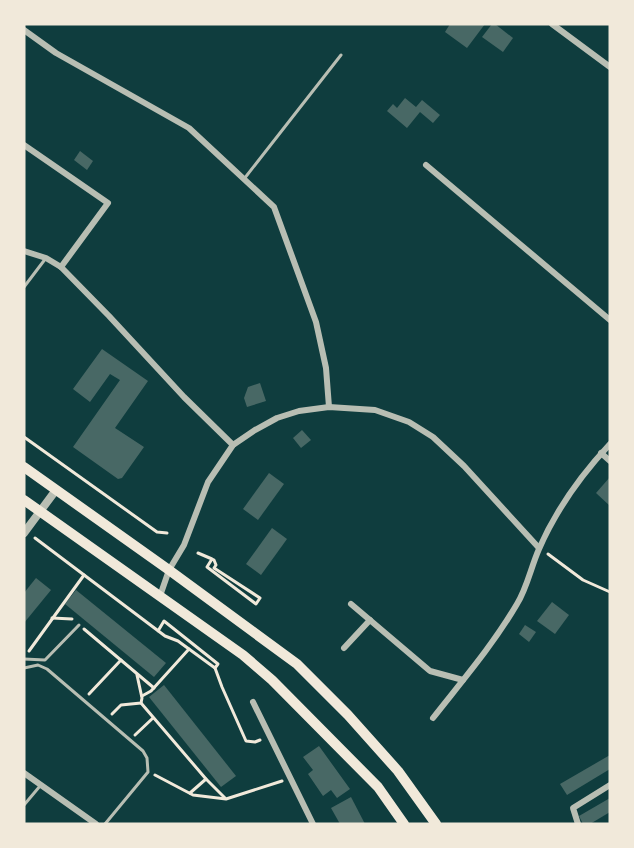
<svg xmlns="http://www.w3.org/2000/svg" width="634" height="848" font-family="'Golos Text',sans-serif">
<rect width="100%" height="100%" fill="#0f3d3e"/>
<g fill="#486865">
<polygon points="450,24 485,24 467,48 445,32"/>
<polygon points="492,24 495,24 513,38 503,52 482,37"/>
<polygon points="405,98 416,107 422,100 440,115 433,123 420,112 407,128 387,111 393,104 397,108"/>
<polygon points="80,151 93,161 87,170 74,160"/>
<polygon points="102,349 148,381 115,428 144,447 122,478 118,479 73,447 120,380 110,374 90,402 73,389"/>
<polygon points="260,383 266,401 247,407 244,398 248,387"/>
<polygon points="302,430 311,440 301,448 293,438"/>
<polygon points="269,473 284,484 258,520 243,509"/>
<polygon points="610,477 610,506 596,493"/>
<polygon points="272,528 287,539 261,575 246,564"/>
<polygon points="36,578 51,590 24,623 24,593"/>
<polygon points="76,590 166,663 154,677 65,604"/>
<polygon points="552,602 569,615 555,634 537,621"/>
<polygon points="525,625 536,632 529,642 519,634"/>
<polygon points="164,685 236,776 221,787 149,697"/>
<polygon points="319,746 350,789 337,798 331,790 323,796 308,774 313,770 303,757"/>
<polygon points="610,755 610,769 567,795 560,784"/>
<polygon points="351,797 365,824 340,824 331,808"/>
<polygon points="610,798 610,812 590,824 583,824 579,816"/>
</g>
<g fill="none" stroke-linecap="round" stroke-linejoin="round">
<g stroke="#f1e9da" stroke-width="3">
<polyline points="24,437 157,532 167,533"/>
<polyline points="35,538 165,636 178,641 215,668 218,664 164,621 158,631"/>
<polyline points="198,553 212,559 214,560 216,565 214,568 260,598 256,604 207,567 212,559"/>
<polyline points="548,554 583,580 610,592"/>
<polyline points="52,618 72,619"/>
<polyline points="84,629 154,688"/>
<polyline points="29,651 84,575"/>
<polyline points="215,668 222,687 246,741 255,742 260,740"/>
<polyline points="89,694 121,660"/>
<polyline points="142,696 151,691 189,649"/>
<polyline points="141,703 206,779 225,798"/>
<polyline points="112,714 121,705 141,703 142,698 137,675"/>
<polyline points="135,735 153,718"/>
<polyline points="155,775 193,795 226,799 282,781"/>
<polyline points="190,793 206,779"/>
</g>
<g stroke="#b8beb3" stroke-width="3">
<polyline points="244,179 341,55"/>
<polyline points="24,287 46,258"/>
<polyline points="24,659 45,660 79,625"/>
<polyline points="24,668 38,665 47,669 143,751 147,758 148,772 105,824"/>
<polyline points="24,805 40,786"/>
</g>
<g stroke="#b8beb3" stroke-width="6">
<polyline points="552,24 610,67"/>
<polyline points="24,30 56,53 189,128 274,207 316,322 326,368 329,407"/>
<polyline points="24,145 108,203 61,267"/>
<polyline points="426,165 610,320"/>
<polyline points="24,251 46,258 61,267 109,316 184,397 233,445"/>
<polyline points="601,453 610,461"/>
<polyline points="160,596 169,570 184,545 208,482 233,445 255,430 277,418 299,411 329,407 375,410 409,422 433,437 464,466 539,548"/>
<polyline points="351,604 430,671 463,680"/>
<polyline points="344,648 370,620"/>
<polyline points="253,702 313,824"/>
<path d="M 433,718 C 462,681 493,645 517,604 C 527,588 531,567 539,549 C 556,510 581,475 610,444"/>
<polyline points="24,773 96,824"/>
<polyline points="578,824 573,808 610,785"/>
</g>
<polyline stroke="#b8beb3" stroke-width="8" points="24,533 56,490"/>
<g stroke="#f1e9da" stroke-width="10">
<polyline points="24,467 169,570 297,664 348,715 398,771 436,824"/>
<polyline points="24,500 243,655 272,680 378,787 404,824"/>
</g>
</g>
<rect width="634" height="848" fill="none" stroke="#f1e9da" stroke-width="51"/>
</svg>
